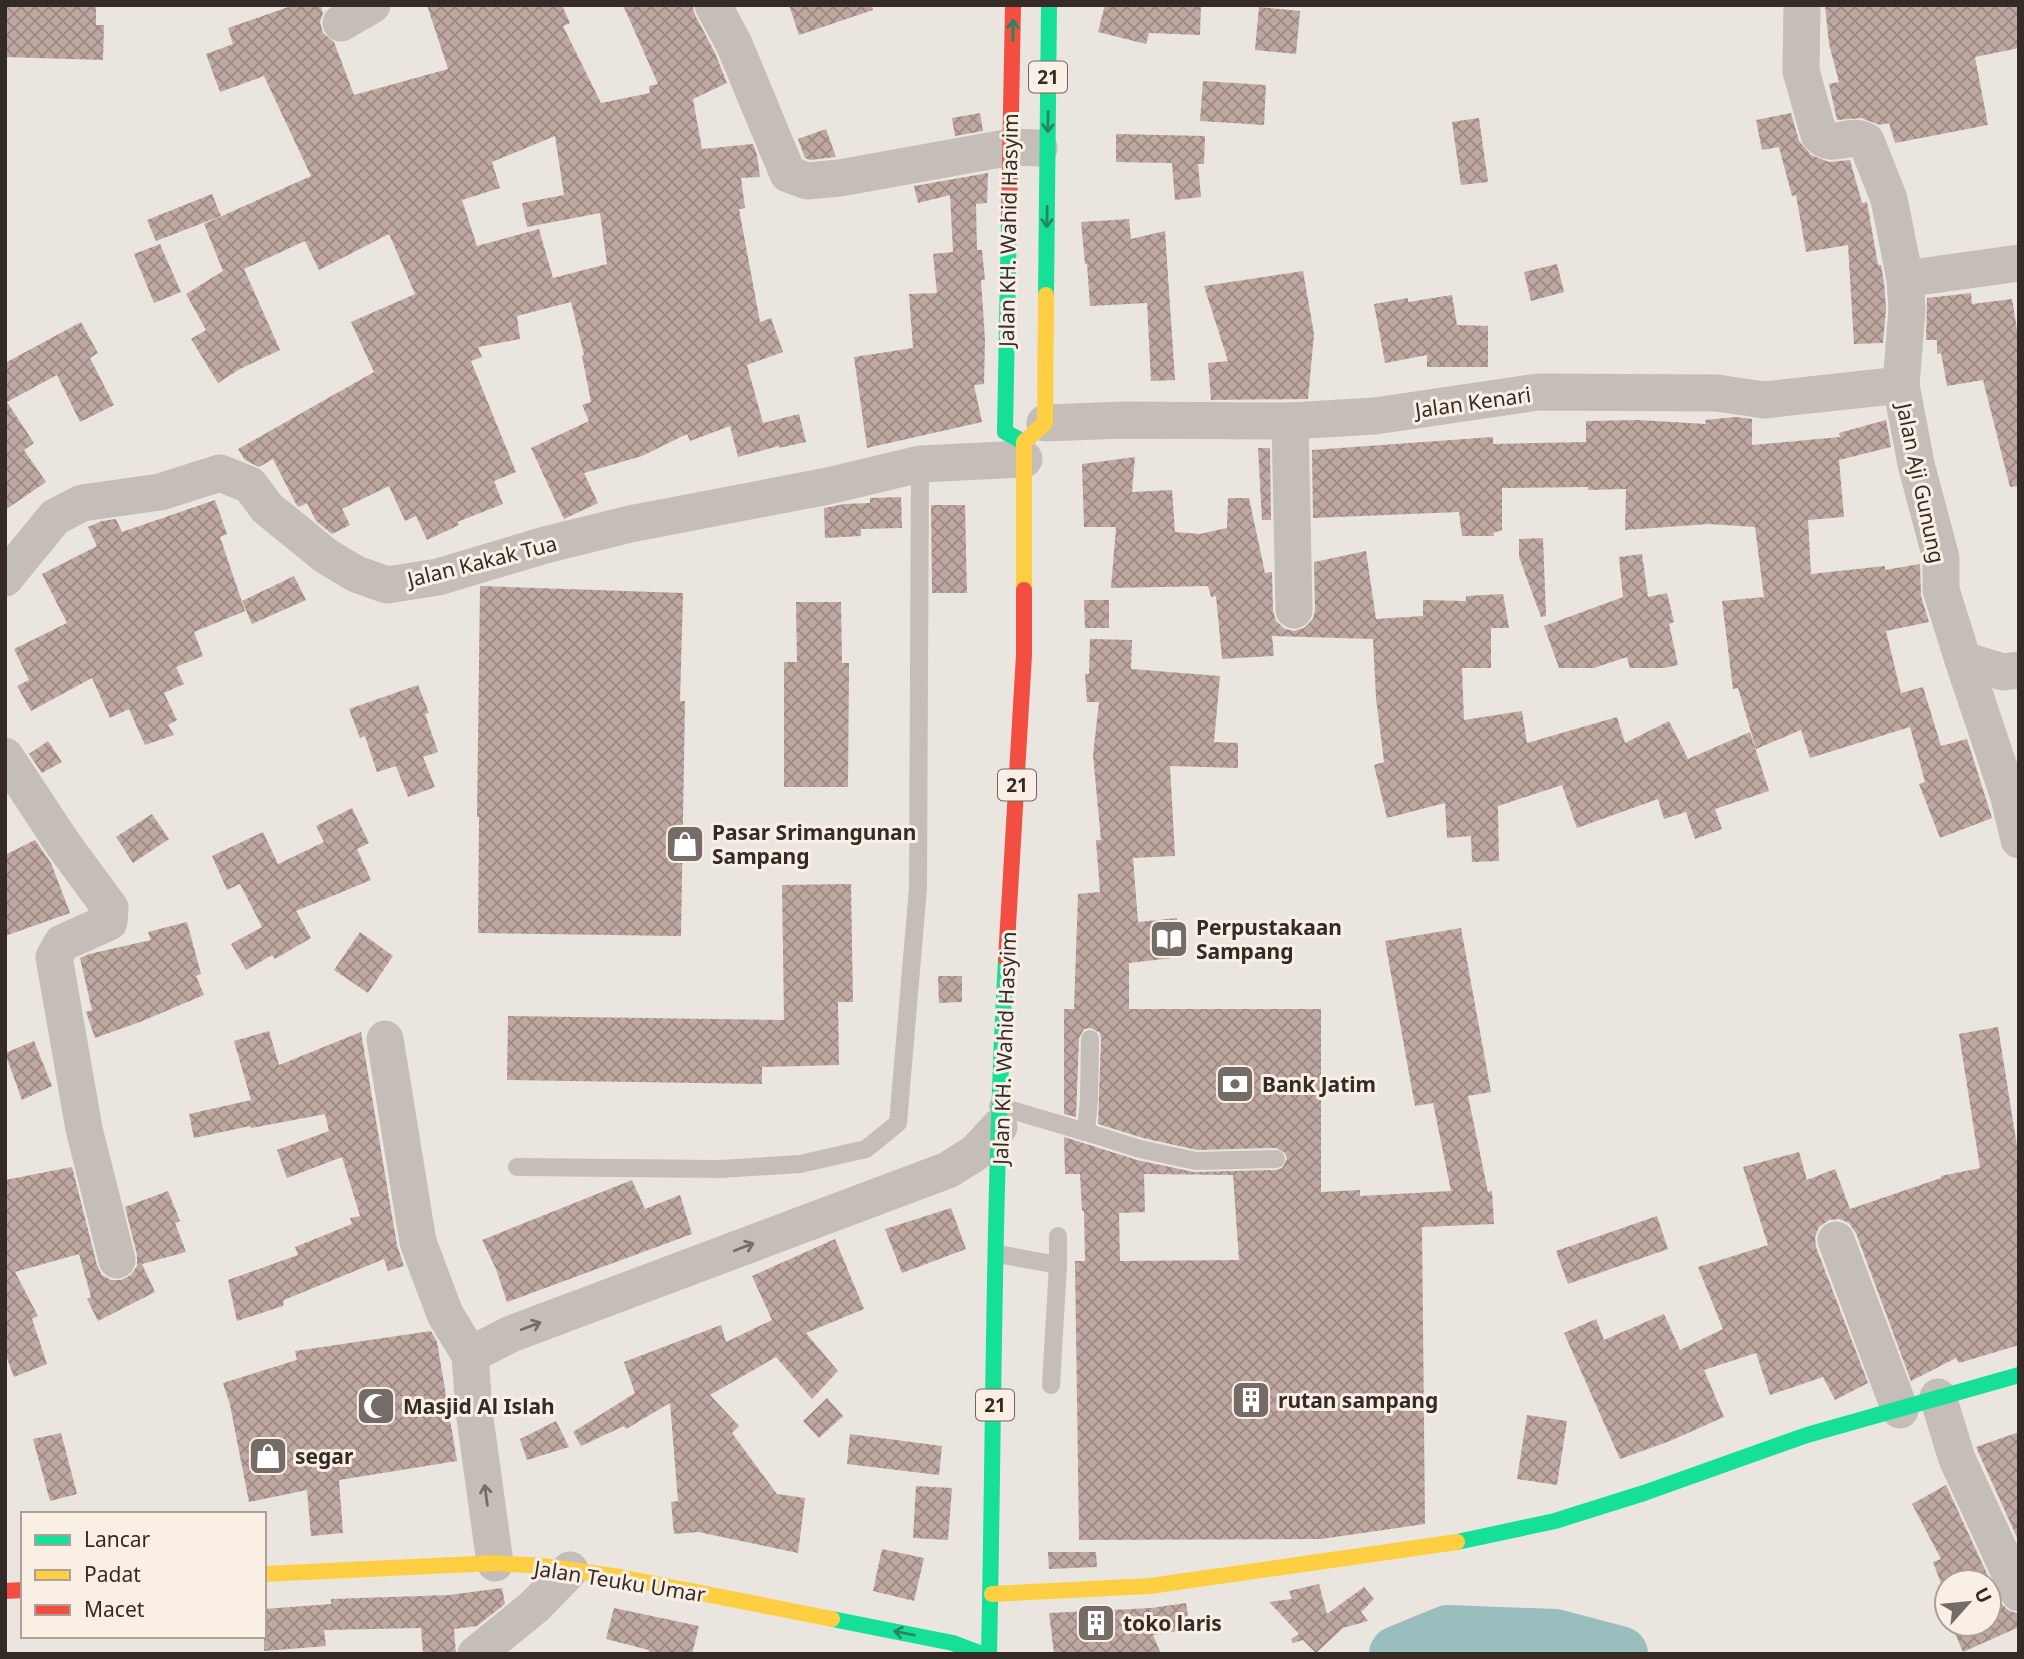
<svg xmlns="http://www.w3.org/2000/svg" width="2024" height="1659" font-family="'Noto Sans',sans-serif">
<defs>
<pattern id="building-cross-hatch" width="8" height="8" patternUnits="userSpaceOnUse" patternTransform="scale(1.75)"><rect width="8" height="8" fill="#bfa8a1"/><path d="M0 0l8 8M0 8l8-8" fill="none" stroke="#9c8983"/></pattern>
</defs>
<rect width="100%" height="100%" fill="#ebe5df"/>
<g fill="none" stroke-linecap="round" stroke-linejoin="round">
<polyline stroke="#9abebd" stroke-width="56" points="1397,1654 1448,1633 1555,1637 1620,1654"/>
</g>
<g fill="url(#building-cross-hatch)" fill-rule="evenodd">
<polygon points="5,5 96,5 96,25 104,25 103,60 5,57"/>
<path d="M 294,5 L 320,5 L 323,13 L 320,22 L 323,33 L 334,42 L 354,95 L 448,69 L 427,5 L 562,5 L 570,23 L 563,26 L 601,103 L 650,93 L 649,86 L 658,84 L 623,5 L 692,5 L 695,15 L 715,53 L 727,83 L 693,99 L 702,149 L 753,144 L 757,155 L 760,177 L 741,178 L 745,208 L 739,209 L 760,322 L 771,318 L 783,352 L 747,365 L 763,423 L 799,414 L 806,442 L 779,448 L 779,446 L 738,457 L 730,426 L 690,441 L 687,434 L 642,456 L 584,473 L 598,503 L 564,519 L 531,448 L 589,421 L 582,405 L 591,402 L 582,356 L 584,355 L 571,302 L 517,316 L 520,339 L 478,347 L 482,357 L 471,361 L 516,472 L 494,481 L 503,504 L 457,522 L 459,525 L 427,540 L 416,516 L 405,521 L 389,486 L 342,509 L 350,525 L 332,534 L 316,521 L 307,503 L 299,507 L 296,504 L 273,459 L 259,467 L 245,460 L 238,449 L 374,372 L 351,322 L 415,294 L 389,234 L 319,270 L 305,241 L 244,269 L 280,350 L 240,369 L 218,383 L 191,339 L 206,330 L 186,294 L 223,271 L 204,224 L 311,176 L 264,76 L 220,92 L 206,54 L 233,44 L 228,28 ZM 555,136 L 564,195 L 522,203 L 527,227 L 600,213 L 607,264 L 553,278 L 539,229 L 477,246 L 462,200 L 500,188 L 492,162 Z"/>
<polygon points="789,5 872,5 873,10 799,35"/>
<polygon points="1105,5 1201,5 1200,35 1149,33 1146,44 1098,32"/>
<polygon points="1825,5 2019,5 2019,48 1975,57 1988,125 1895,143 1889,123 1880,125 1861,118 1837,120 1829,84 1839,82 1829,44"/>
<polygon points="1259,7 1300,11 1296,54 1255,50"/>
<polygon points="1203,81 1266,85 1264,125 1200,121"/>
<polygon points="980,113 983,131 955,136 952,118"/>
<polygon points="1791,113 1799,141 1811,155 1829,162 1850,160 1862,203 1867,202 1878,265 1881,265 1884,282 1886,309 1883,343 1854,344 1848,245 1806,252 1796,195 1792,196 1779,147 1762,150 1756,120"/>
<polygon points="1479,118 1488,182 1461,185 1452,122"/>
<polygon points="826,129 836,157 810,160 805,158 798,139"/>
<polygon points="1116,134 1205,136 1204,164 1198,164 1201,197 1175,200 1172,163 1116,162"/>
<polygon points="988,173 987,203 976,204 977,250 982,250 985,280 981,280 985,339 984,384 974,385 982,422 867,448 854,357 913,348 909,294 937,293 933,254 953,252 950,195 918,203 914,186"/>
<polygon points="212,194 221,216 156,241 147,220"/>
<polygon points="1129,219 1131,239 1165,231 1175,380 1151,381 1147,303 1090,306 1087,264 1085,264 1081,222"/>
<polygon points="160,244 181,292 154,303 134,254"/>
<polygon points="1557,264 1564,292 1531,301 1524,272"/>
<polygon points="1303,271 1314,334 1308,399 1211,400 1208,363 1228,361 1204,286"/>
<polygon points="1971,293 1972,304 2012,299 2019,342 2019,486 2010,487 1983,380 1947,386 1941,353 1937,354 1937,340 1926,340 1927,298"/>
<polygon points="1452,295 1457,325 1488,326 1488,367 1427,367 1427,355 1385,363 1374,304 1408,298 1408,302"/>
<polygon points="81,322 98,353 90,358 114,405 80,422 57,375 7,402 34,443 24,450 46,482 5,510 5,363"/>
<polygon points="1736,417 1752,419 1752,445 1840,437 1839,433 1886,420 1891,447 1839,460 1844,517 1808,520 1811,574 1885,566 1885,570 1920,564 1921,596 1929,622 1886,631 1901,693 1923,687 1941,746 1967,739 1992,818 1940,838 1919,784 1925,782 1910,727 1810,758 1801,730 1756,749 1738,688 1733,689 1722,601 1764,597 1755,527 1709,524 1625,530 1626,489 1588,490 1588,487 1502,488 1502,530 1493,533 1494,536 1462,536 1459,512 1313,518 1312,450 1493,437 1493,444 1586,442 1586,421 1638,420 1706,424 1705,420"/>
<polygon points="1258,448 1270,448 1271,520 1262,520"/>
<polygon points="1135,457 1132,492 1172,490 1175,532 1200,534 1227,528 1228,498 1249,498 1265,573 1272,572 1273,611 1276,621 1285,629 1294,631 1304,628 1313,619 1315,610 1314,562 1366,551 1376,619 1423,616 1423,600 1466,601 1466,596 1503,594 1509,628 1491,628 1491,668 1462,668 1464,720 1522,711 1527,743 1617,717 1625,743 1669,721 1688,759 1750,732 1769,791 1715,809 1722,829 1695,839 1686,812 1664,819 1658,799 1577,828 1562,785 1498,806 1499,861 1472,862 1471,836 1447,838 1445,803 1387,818 1374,765 1384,762 1376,698 1373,639 1272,636 1274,656 1222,659 1216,596 1211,597 1208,586 1111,588 1116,527 1084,527 1082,464"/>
<polygon points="901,497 902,528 861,529 861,536 825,538 824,508 844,504 870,503 870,498"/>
<polygon points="215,500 227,534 220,537 245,611 194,632 203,656 176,667 184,684 164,693 177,720 168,725 174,735 145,745 129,709 110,718 92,678 31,711 17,686 29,680 14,649 67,623 42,574 97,546 88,527 102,521 116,519 122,532"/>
<polygon points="931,505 965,505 967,593 932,593"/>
<polygon points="1543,538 1546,616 1541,617 1519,557 1519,539"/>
<polygon points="1642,554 1648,597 1667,593 1674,622 1669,624 1678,665 1664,668 1630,668 1627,657 1594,668 1559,668 1544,626 1623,597 1619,557"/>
<polygon points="294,576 306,600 252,624 242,601"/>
<polygon points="480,586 683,593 680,701 685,701 681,936 478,933 479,817 477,817"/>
<polygon points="1084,600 1109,600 1109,628 1085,628"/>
<polygon points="796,602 841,602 842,663 849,663 848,787 784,787 784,662 797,662"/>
<path d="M 1090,639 L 1132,640 L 1131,669 L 1220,676 L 1214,742 L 1238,743 L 1238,768 L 1170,766 L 1175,856 L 1133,858 L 1138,922 L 1177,918 L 1181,957 L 1129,963 L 1129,1009 L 1321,1009 L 1321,1192 L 1360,1190 L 1360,1196 L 1451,1191 L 1433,1103 L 1415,1106 L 1385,941 L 1461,928 L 1491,1092 L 1468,1096 L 1488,1192 L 1492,1191 L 1494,1224 L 1422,1227 L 1425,1524 L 1321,1539 L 1079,1540 L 1075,1261 L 1085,1261 L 1084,1211 L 1082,1211 L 1080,1174 L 1065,1174 L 1064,1137 L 1137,1160 L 1194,1172 L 1276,1170 L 1282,1168 L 1287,1159 L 1285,1153 L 1276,1148 L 1197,1150 L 1143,1138 L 1098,1124 L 1101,1039 L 1100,1033 L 1091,1028 L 1084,1029 L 1079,1038 L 1076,1117 L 1064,1114 L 1064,1009 L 1074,1009 L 1078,894 L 1100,892 L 1096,840 L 1101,840 L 1093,755 L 1099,702 L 1087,702 L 1085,674 L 1089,674 ZM 1144,1174 L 1233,1175 L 1239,1260 L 1120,1261 L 1119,1213 L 1145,1212 Z"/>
<polygon points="418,685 429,713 425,714 438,752 423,757 435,787 408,797 396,766 377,772 365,736 360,738 349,709"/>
<polygon points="48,741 62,762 42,773 29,754"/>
<polygon points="352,808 369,843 357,849 371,880 296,911 311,938 275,959 272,955 246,970 231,944 262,927 240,884 227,890 212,856 263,832 278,864 324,842 316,826"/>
<polygon points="152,814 169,839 133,863 116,837"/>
<polygon points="35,840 51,863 70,913 5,936 5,855"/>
<polygon points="851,884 853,1002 838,1002 839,1065 762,1067 762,1084 507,1080 508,1016 784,1020 782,885"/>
<polygon points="187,922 201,974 196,976 204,995 140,1022 95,1038 86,1012 92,1010 80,958 89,954 151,940 148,932"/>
<polygon points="360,932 393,956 368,993 334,970"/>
<polygon points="938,976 962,976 962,1002 939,1003"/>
<polygon points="1998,1027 2019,1159 2019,1345 1959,1363 1956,1358 1911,1381 1856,1233 1849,1223 1839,1219 1829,1220 1819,1227 1815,1237 1816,1247 1868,1383 1835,1400 1823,1377 1770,1395 1756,1353 1704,1370 1724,1417 1670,1441 1620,1459 1564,1333 1596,1319 1604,1340 1664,1314 1680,1350 1723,1329 1698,1267 1768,1245 1743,1167 1799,1152 1807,1180 1835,1169 1850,1209 1941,1178 1941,1176 1980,1168 1959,1034"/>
<polygon points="269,1031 279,1065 361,1032 397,1245 404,1266 388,1271 384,1259 284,1300 283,1306 237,1321 228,1280 298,1255 295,1247 352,1224 350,1218 360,1216 342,1157 287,1178 277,1150 329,1131 325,1114 251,1128 250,1126 194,1138 189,1114 251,1100 234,1041"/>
<polygon points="34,1041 52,1086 22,1100 5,1053"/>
<polygon points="72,1167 97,1265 102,1275 111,1280 121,1280 131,1275 137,1266 137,1255 125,1207 168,1191 180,1221 175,1223 186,1252 142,1264 155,1292 98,1321 87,1299 91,1297 79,1254 15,1272 38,1316 32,1319 47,1364 14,1377 5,1353 5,1180"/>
<polygon points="632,1180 645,1209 680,1195 692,1234 507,1302 496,1269 482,1240"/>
<polygon points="951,1208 966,1249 902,1273 885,1229"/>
<polygon points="1657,1216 1668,1249 1568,1284 1556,1251"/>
<polygon points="835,1239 864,1309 806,1333 838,1371 812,1399 776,1357 710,1395 739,1426 732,1433 777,1494 805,1498 798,1553 698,1532 674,1534 671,1502 678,1501 670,1403 626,1429 624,1426 581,1446 573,1432 635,1393 624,1362 721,1325 726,1342 772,1320 752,1276"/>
<polygon points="431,1331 437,1342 457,1461 339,1480 343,1533 311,1536 307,1490 249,1502 230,1405 223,1383 297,1360 295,1351"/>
<polygon points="827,1398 843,1416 819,1438 803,1421"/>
<polygon points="1527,1415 1567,1421 1557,1485 1517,1479"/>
<polygon points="556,1421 569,1447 527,1460 520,1439"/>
<polygon points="2019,1432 2019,1542 1976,1447"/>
<polygon points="61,1433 77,1494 50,1501 33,1439"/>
<polygon points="850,1434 942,1446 939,1475 847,1464"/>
<polygon points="1946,1485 2000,1602 2008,1610 2019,1614 2019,1627 1963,1652 1951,1624 1989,1624 1989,1582 1947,1582 1947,1615 1939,1597 1945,1594 1933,1562 1941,1559 1912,1504"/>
<polygon points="916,1486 952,1488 948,1540 913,1538"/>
<polygon points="882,1549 924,1558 914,1601 873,1591"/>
<polygon points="1048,1552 1096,1552 1097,1567 1049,1569"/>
<polygon points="1319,1584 1327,1614 1364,1587 1374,1599 1361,1612 1368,1621 1343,1628 1316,1653 1303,1640 1293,1643 1291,1639 1299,1634 1269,1602 1292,1599 1289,1591"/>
<polygon points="502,1588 505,1604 477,1626 454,1629 456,1654 423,1654 421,1628 324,1630 326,1646 264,1651 264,1609 331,1604 331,1599 449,1595"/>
<polygon points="1186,1603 1190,1629 1153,1635 1161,1654 1054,1654 1049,1613 1151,1608"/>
<polygon points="614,1608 699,1626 692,1654 648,1654 649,1650 606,1639"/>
</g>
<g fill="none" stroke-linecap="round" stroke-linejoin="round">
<g stroke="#c4bdb8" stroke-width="18">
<polyline points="998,1106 1086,1132 1089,1099 1090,1039"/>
<polyline points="1086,1132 1140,1149 1196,1161 1276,1159"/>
<polyline points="517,1167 720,1169 800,1164 866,1149 898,1123 918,888 920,464"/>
<polyline points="998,1254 1058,1265 1051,1385"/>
<polyline points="1058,1265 1058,1236"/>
</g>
<g stroke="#c4bdb8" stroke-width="37">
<polyline points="713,5 734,44 788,174 807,181 840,178 1011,147 1039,148"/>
<path d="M 1802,5 L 1801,71 L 1819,135 C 1832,150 1849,132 1866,141 L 1889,199 L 1905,279 L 1907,309 L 1901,385 L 1916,464 L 1941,558 L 1941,590 L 1963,660 L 2003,672 L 2019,670"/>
<polyline points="341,23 372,5"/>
<polyline points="1905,279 2019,263"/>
<polyline points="1290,421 1294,610"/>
<polyline points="1045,423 1124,420 1290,421 1375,416 1538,392 1717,393 1764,400 1901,385"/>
<polyline points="5,578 55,517 82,503 160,492 220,473 250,485 267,508 326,556 356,574 387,585 438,577 545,545 630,524 828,486 920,464 1024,459"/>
<polyline points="1963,660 2009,797 2019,840"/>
<polyline points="5,756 63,844 110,908 109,922 62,943 54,957 84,1129 117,1260"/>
<polyline points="385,1039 418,1242 445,1314 470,1355 474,1411 495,1563"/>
<polyline points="1836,1240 1900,1410"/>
<polyline points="470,1355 511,1334 948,1170 975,1153 999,1127"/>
<polyline points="1938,1397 1957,1459 2019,1593"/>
<polyline points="476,1654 534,1607 570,1570"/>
</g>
<g stroke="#16e098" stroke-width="16">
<polyline points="1009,217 1005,432 1024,442"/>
<polyline points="1046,295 1049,5"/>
<polyline points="1457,1542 1555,1521 1644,1493 1807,1435 2019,1375"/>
<polyline points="832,1619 953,1643 982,1654"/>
<path d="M 989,1654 C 994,1422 993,1190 1006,959"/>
</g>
<g stroke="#ffcf43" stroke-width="16">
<polyline points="1024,590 1024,442 1045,423 1046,295"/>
<polyline points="264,1574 495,1563 543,1566 620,1577 832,1619"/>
<polyline points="992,1594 1150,1586 1457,1542"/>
</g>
<g stroke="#f24e42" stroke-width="16">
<polyline points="1009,217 1013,5"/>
<polyline points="1006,959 1024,655 1024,590"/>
<polyline points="5,1591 23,1590"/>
</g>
</g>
<defs><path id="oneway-shaft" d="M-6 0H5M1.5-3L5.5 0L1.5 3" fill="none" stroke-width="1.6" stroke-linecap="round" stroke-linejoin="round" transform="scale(1.75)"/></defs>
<g stroke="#26865f">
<use href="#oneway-shaft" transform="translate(1013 30) rotate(-89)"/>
<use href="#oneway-shaft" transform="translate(1048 122) rotate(91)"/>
<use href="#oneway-shaft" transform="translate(1047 217) rotate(91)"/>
<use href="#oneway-shaft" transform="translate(904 1633) rotate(-169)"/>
</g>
<g stroke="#756d68">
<use href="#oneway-shaft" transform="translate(744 1247) rotate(-21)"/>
<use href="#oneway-shaft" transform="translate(531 1326) rotate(-21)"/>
<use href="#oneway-shaft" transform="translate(486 1495) rotate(-98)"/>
</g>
<defs>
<g id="shop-square" transform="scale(2.0125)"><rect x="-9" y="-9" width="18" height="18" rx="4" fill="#756c67" stroke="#f9efe5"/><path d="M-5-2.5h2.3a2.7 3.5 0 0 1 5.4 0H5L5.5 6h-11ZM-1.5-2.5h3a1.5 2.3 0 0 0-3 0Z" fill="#fff"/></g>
<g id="library-square" transform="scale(2.0125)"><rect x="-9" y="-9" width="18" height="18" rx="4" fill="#756c67" stroke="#f9efe5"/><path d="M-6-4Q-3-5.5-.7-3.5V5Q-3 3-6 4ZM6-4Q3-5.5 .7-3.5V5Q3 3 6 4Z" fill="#fff"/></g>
<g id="bank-square" transform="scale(2.0125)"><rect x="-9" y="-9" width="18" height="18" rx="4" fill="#756c67" stroke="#f9efe5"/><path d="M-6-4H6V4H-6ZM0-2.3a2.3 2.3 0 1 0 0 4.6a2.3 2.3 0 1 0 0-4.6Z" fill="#fff"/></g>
<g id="building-square" transform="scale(2.0125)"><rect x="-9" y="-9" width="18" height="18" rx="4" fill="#756c67" stroke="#f9efe5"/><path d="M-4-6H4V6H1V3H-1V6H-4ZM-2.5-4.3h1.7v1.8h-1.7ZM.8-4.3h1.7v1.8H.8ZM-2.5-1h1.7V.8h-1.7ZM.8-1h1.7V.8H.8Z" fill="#fff"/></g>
<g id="mosque-square" transform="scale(2.0125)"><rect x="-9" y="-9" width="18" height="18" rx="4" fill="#756c67" stroke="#f9efe5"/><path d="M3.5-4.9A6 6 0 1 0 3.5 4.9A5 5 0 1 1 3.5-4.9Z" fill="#fff"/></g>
</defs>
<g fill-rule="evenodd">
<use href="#shop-square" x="685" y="844"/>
<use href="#library-square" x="1169" y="939"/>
<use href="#bank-square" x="1235" y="1084"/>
<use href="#building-square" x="1251" y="1400"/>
<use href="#mosque-square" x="376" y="1406"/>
<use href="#shop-square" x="268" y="1456"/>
<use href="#building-square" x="1096" y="1623"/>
</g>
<g text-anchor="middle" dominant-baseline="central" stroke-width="6" stroke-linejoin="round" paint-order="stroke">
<g fill="#f9efe5" stroke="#70665f" stroke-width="2">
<rect x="1029" y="61.5" width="38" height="31" rx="5"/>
<rect x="998" y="769.5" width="38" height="31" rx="5"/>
<rect x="976" y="1389.5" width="38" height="31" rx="5"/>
</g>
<g font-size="19" font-weight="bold" fill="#352b26">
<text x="1048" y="77">21</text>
<text x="1017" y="785">21</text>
<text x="995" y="1405">21</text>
</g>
<g font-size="21" fill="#352b26" stroke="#f9efe5">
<text transform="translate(1008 230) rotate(-89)">Jalan KH. Wahid Hasyim</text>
<text transform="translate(1473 402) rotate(-8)">Jalan Kenari</text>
<text transform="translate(1921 483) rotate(78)">Jalan Aji Gunung</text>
<text transform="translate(482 561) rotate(-14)">Jalan Kakak Tua</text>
<text transform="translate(1004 1048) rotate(-88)">Jalan KH. Wahid Hasyim</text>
<text transform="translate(620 1581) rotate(9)">Jalan Teuku Umar</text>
</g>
<g font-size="21" font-weight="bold" fill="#352b26" stroke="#f9efe5" text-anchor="start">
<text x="712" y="832">Pasar Srimangunan<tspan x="712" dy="24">Sampang</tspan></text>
<text x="1196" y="927">Perpustakaan<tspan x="1196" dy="24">Sampang</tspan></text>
<text x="1262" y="1084">Bank Jatim</text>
<text x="1278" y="1400">rutan sampang</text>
<text x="403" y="1406">Masjid Al Islah</text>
<text x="295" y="1456">segar</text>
<text x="1123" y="1623">toko laris</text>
</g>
</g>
<rect width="2024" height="1659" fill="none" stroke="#352b26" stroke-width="14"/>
<rect x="21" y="1512" width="245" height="126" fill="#f9efe5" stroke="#aba199" stroke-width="2"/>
<rect x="35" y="1535" width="35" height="10" fill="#16e098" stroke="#aba199" stroke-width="2"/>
<text x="84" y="1547" font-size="21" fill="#352b26">Lancar</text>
<rect x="35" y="1570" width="35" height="10" fill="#ffcf43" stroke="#aba199" stroke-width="2"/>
<text x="84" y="1582" font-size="21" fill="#352b26">Padat</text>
<rect x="35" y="1605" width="35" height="10" fill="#f24e42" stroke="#aba199" stroke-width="2"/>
<text x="84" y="1617" font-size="21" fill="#352b26">Macet</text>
<g transform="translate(1968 1603) rotate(63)"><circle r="33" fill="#f9efe5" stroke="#aba199" stroke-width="2"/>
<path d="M0-5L12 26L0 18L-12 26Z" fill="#756c67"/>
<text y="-10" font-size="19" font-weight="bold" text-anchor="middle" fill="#352b26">U</text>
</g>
</svg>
